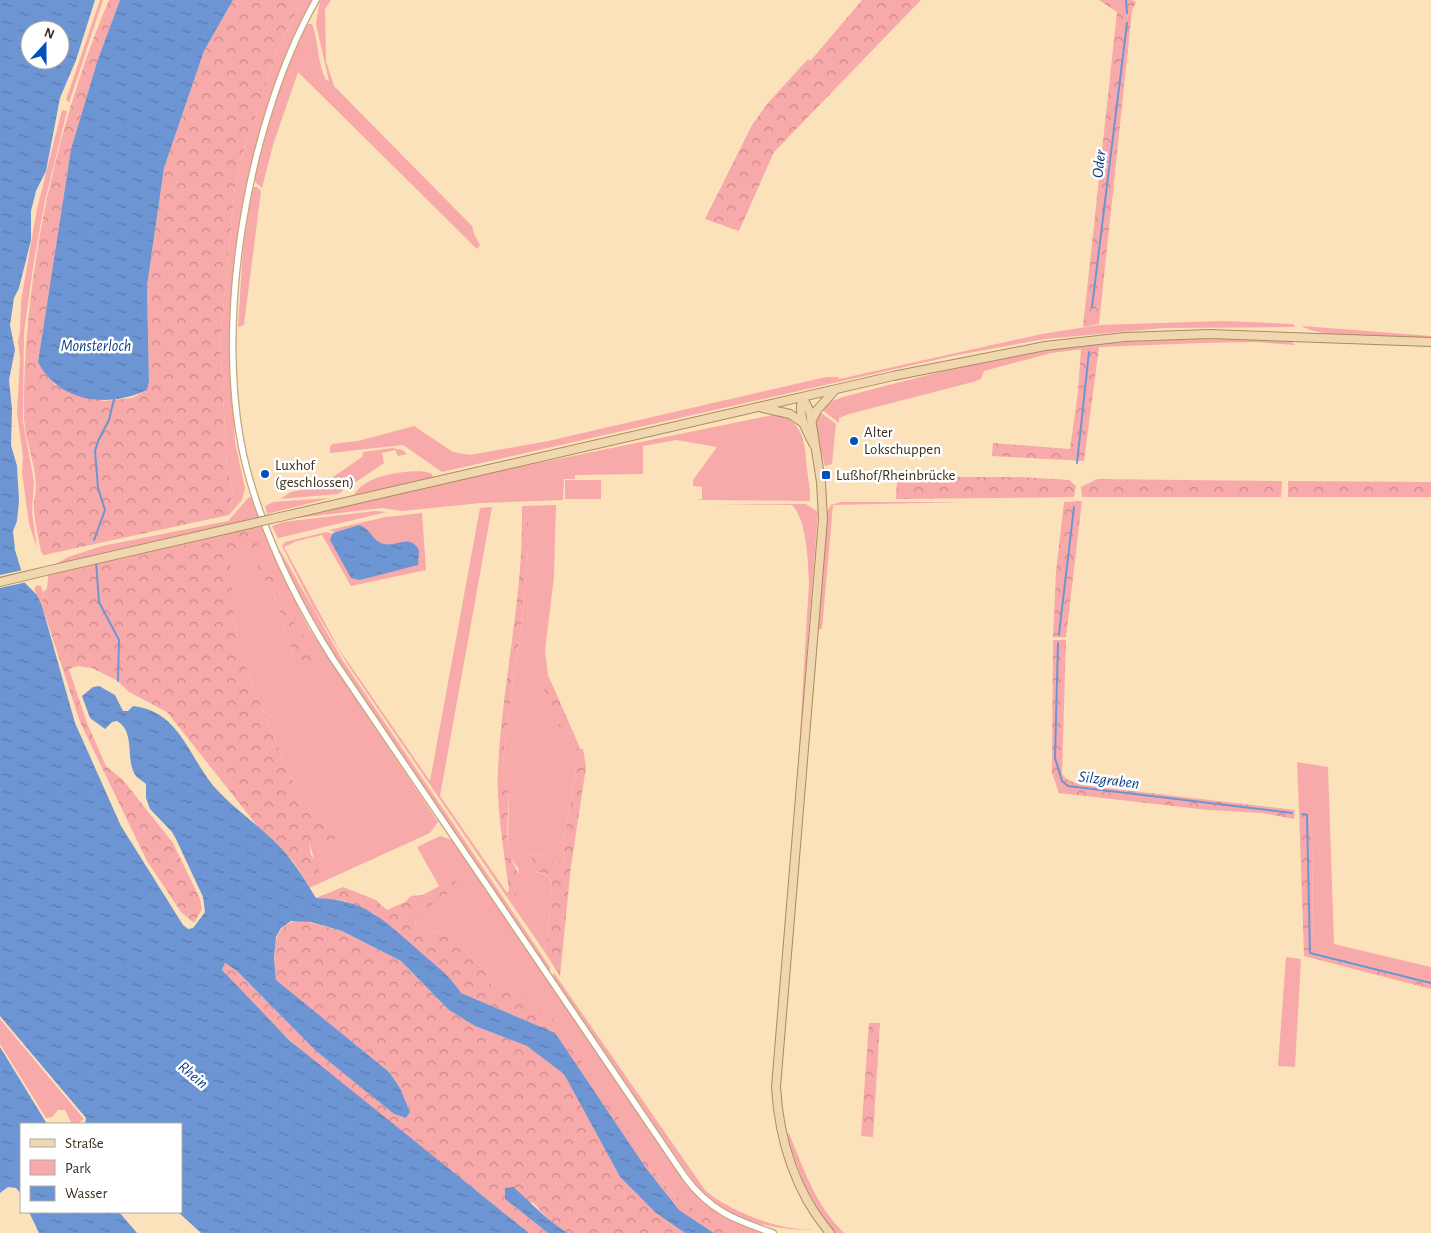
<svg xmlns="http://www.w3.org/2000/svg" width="1431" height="1233" font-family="'Alegreya Sans',sans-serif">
<defs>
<pattern id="forest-crowns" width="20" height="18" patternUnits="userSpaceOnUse" patternTransform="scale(1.25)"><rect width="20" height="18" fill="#f8a9a9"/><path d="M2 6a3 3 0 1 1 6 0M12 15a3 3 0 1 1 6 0" fill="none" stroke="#ca8a89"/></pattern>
<pattern id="water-ripples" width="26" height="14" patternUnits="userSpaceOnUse" patternTransform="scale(1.25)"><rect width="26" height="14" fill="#6d95d4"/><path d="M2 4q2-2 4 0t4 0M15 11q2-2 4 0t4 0" fill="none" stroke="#5b7aab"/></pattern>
</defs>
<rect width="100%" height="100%" fill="#fbe2bb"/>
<g fill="#f8a9a9">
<polygon points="100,0 103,0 69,103 66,99 69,91"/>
<polygon points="303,0 313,0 285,59 267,107 245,190 240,224 231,367 235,442 245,488 242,500 229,515 233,490 227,467 220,341 235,186 241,159 279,45"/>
<path d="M 320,0 L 331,0 L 325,9 L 326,61 L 334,86 L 472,226 L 474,234 L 480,245 L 477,249 L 298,72 L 273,145 L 262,188 L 254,181 C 254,154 292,47 308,24 L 312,24 C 319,43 317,62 326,80 L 329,81 L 316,24 Z"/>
<polygon points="62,110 67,111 45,201 34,261 24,332 23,421 34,482 32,512 37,548 29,524 22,472 23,457 17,413 20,358 18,341 20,331 21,301 37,209"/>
<polygon points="252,187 257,187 261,191 244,325 238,327 243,249"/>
<polygon points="1224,321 1293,324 1295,327 1164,328 1045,339 957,355 442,472 403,445 330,453 330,447 332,444 358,441 414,426 453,452 470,455 548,441 826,377 838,377 839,379 1042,334 1099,325"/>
<path d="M 1302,326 L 1431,336 L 1431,339 C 1405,337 1319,339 1302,326 Z"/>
<path d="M 1197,339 L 1289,340 L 1295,345 L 1255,342 L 1202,343 L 1099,347 L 1051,353 L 984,371 L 981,379 L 973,382 L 849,414 L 839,418 L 839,430 L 839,423 L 821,409 L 832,401 L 843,397 C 911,379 979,361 1048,350 C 1097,342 1147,341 1197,339 Z"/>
<path d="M 820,412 L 836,424 L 832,464 L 825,466 C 822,450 810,427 820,412 Z"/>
<path d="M 773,415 L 790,416 L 790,420 C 806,432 805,451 807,469 C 808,480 811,490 810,501 L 697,500 L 702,499 L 702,487 L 693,486 L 693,480 L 717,447 L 676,440 L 643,446 L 643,474 L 575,475 L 575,479 L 564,479 L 563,500 L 481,503 L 402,511 L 382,508 L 289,519 L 485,474 Z"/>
<polygon points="392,448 403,450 407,454 398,456 395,450 382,453 384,463 338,494 280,499 291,492 320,486 362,457 363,452"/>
<path d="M 420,471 L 431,473 L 434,478 L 354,495 C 365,475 399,472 420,471 Z"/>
<rect x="565" y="480" width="36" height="19"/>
<polygon points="249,497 252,498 284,579 308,627 438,822 430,833 309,888 303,877 318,873 309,841 337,837 310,809 290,776 241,656 234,624 229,555 243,549 248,550 274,595 295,659 318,661 284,606 252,531 74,571 59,578 47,589 49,568 68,557 102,546 228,521"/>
<polygon points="331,498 267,514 265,506 273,502"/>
<polygon points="841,502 967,502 833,505 822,629 818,629 827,512 831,505"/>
<path d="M 714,504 L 806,504 L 818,512 L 798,768 L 809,582 C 808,562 807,520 792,505 Z"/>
<path d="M 556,505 L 554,576 L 545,651 L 548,675 L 541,680 L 566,731 L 574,734 L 580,748 L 577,748 L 576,770 L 564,838 L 563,860 L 555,863 L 545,856 L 531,854 L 538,873 L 547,875 L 552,884 C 550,906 550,929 544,951 L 350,668 L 313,607 L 282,546 L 285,542 L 326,532 L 338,535 L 337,533 L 329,530 L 386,517 L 422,513 L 426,570 L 351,586 L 322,535 L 297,541 L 284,547 L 339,649 L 430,781 L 480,508 L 492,507 L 440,796 L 512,900 L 519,869 L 509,856 L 508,844 L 509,786 L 502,778 C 507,692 530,608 528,521 L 522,520 L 522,506 Z"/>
<polygon points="375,511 387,512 278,538 272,526 283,522"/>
<polygon points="280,550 343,661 550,967 549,973 335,657 294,585"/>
<polygon points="37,585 41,586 43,592 42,606 34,589"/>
<polygon points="1297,762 1328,767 1334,944 1431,967 1431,981 1313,952 1312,837 1309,815 1299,809"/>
<polygon points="440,836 452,840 693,1192 720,1215 765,1233 729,1233 673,1195 516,995 491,984 486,972 446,932 423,933 416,927 415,916 452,879 439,886 417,847"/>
<polygon points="1286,957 1301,959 1295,1067 1278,1066"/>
<path d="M 554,973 L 705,1190 C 725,1209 784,1233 812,1229 C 798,1233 742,1222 727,1213 C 718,1208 710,1200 702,1194 L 552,977 Z"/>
<polygon points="0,1019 84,1119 78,1124 72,1124 65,1110 58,1110 52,1117 46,1118 0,1044"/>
<path d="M 789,1133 C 803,1168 816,1206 844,1233 L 832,1233 L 804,1184 L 787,1137 Z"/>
</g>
<g fill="url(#forest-crowns)">
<path d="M 109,0 L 120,0 L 98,59 L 71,149 L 38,362 L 55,385 L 104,401 L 132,398 L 147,390 L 149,382 L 147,286 L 164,168 L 204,51 L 233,0 L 303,0 L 279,45 L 241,159 L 235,186 L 220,341 L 227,467 L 233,490 L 229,515 L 44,555 L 41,552 C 39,539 35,525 34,511 C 33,502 36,494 36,485 C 35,462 25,440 24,418 C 22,281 56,125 109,0 Z"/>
<polygon points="862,0 921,0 774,152 739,231 705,219 752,125 768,103 808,59 809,61 812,59"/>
<polygon points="1099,0 1132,0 1136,2 1132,11 1099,324 1083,327 1117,12"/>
<polygon points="1099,347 1084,461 992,456 993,443 1070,449 1078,392 1081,349"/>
<polygon points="897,477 1020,477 1069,480 1076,486 1074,497 896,499"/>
<polygon points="1097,479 1272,481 1282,481 1281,497 1082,497 1081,487"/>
<polygon points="1288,481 1431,482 1431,497 1288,497"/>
<polygon points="1082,501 1066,637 1053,637 1056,572 1064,502"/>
<path d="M 522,520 L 528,521 C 530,607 507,692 502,778 L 509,786 C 509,806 506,826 508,846 C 510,869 530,874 512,901 L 507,893 L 509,890 C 504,850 496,809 498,769 C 502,685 522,604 522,520 Z"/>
<polygon points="252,530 284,606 319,661 317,666 299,664 295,659 274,595 248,551 243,549 230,555 234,624 241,656 290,776 310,809 337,837 324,846 309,841 311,855 319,864 318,873 303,877 293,861 259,828 167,712 129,692 118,681 92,668 78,666 69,669 87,723 106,766 123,780 173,843 200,899 202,909 194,923 181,912 147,861 80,722 42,606 43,592 59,578 74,571"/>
<polygon points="1053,640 1066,640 1062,774 1068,780 1081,785 1295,810 1294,819 1262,813 1208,810 1059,793 1052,773"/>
<polygon points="548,675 574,734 560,728 540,680"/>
<path d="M 576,748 L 583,749 L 586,767 L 571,866 L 560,976 L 544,951 C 550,929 550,906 552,883 L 547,875 L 535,871 L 531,854 L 545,856 L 555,863 L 563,860 L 564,838 L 576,770 Z"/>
<polygon points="1299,809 1309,815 1312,837 1313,952 1431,981 1431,989 1304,956"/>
<polygon points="452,879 460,885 415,916 416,927 423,933 446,932 486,972 491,984 516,995 523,993 555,1021 654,1171 673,1195 730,1233 714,1233 679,1210 646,1168 555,1033 461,993 455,984 434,964 375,914 345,901 316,898 343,887 376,900 387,910 405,902 411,896 423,895"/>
<path d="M 301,920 L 342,931 L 401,961 L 449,1010 L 475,1026 L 527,1046 L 544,1058 L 564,1074 L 620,1177 L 656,1213 L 685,1233 L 568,1233 L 551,1223 L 534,1203 L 505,1199 L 548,1233 L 529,1233 C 428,1149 307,1070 222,970 L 225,963 L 237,971 L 316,1051 L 394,1114 L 406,1118 L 410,1112 L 400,1088 L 389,1072 L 276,981 C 274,956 269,923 301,920 Z"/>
<polygon points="869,1023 880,1023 873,1137 861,1136"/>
</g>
<g fill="url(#water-ripples)" fill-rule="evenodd">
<path d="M 0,0 L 95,0 L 76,60 L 60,98 L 46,171 L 36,191 L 31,211 L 31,240 L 19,288 L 14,298 L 10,325 L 15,350 L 9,380 L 12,409 L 11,445 L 17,466 L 19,501 L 17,521 L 13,531 L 15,550 L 25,583 L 37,595 L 42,606 L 75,723 L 121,826 L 183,925 L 188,929 L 193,928 L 205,912 L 203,897 L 176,839 L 172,832 L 150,809 L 146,798 L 146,784 C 142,780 137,779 134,773 C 126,757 135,731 117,721 L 112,722 L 105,729 L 90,718 L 82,696 L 93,687 L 99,686 L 115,695 L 123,711 L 128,711 L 133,706 C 182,711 190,763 219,792 C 236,810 258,825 276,843 C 293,859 304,879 316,898 C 366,900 381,918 417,949 C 432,963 450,975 461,993 L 555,1033 L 646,1168 L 679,1210 L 714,1233 L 685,1233 L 656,1213 L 620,1177 L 564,1074 L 527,1046 L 475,1026 L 449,1010 L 401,961 L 342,931 L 311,922 L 291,921 L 281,928 L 276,937 L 274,958 L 276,980 L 389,1072 L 400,1088 L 410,1112 L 406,1118 L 394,1114 L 316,1051 L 237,971 L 225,963 L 222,970 L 289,1040 L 529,1233 L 201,1233 L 178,1212 L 181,1212 L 181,1124 L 85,1124 L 86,1118 L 0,1016 ZM 30,30 L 60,30 L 60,60 L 30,60 Z"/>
<path d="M 120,0 L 233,0 L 204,51 L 164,168 L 147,286 L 149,382 L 147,390 C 109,408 59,403 38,362 L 71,149 L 98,59 Z"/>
<path d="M 359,525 C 370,528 373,542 384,544 C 398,547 409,533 419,550 L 418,565 L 360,580 L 351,578 L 330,540 L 333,533 Z"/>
<polygon points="0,1047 47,1124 21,1124 21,1194 16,1188 8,1187 0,1193"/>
<path d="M 513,1187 C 532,1203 547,1221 568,1233 L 548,1233 L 505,1199 L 505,1188 Z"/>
<polygon points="29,1212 119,1212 137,1233 39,1233"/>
</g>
<polygon fill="#fbe2bb" points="23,570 27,582 0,588 0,575"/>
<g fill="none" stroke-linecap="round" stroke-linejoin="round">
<g stroke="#6d95d4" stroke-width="2">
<polyline points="1126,0 1127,13"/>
<polyline points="1092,307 1127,23"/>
<polyline points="1077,463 1089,352"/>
<polyline points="94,540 105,510 98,488 95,451 98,441 109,420 114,399"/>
<polyline points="96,561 99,602 119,640 118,681"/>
<polyline points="1059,634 1074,507"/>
<polyline points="1058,643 1055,758 1062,781 1068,786 1292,813"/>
<polyline points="1302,814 1307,815 1310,953 1431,983"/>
</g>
<g stroke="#c4a677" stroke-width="8">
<path id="minor" d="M 316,0 C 246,124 211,332 247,470 C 265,537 296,601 333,659 L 685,1177 C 710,1211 735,1220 773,1233"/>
</g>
<g stroke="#aa8c5a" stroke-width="10">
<g id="major">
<path d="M 803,398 L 810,412 L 821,482 L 823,519 L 776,1087 C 779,1139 795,1192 830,1233"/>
<path d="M 803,398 C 796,413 807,432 814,445"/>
<polyline points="763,408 790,414 803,423"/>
<polyline points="812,420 817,410 835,390"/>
<polyline points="280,517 893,376 1045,346 1125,337 1209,334 1431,342"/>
<polyline points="0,582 50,570"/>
</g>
</g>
<use href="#minor" stroke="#fff" stroke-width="5.5"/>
<use href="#major" stroke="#f0d7b0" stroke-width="8"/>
<g stroke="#aa8c5a" stroke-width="10" stroke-linecap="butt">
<polyline id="major-bridge" points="50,570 280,517"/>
</g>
<use href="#major-bridge" stroke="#f0d7b0" stroke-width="8"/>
</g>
<g fill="#0051bb" stroke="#fff" stroke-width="2">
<circle cx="854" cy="441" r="5"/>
<circle cx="265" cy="474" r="5"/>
<rect x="821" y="470" width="10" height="10" rx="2.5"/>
</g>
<g text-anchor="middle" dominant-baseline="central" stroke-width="5" stroke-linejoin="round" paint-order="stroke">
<g font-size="15" fill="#3c301c" stroke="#fff" text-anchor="start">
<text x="864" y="432">Alter<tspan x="864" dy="17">Lokschuppen</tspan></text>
<text x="275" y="465">Luxhof<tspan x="275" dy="17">(geschlossen)</tspan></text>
<text x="836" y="475">Lußhof/Rheinbrücke</text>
</g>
<g font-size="16" font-style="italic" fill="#0a3d87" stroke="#fff">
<text transform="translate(1099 164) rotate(-83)">Oder</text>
<text x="96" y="346">Monsterloch</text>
<text transform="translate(1109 780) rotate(7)">Silzgraben</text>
<text transform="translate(193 1075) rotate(40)">Rhein</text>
</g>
</g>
<rect x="20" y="1123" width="162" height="90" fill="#ffffff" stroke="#b1aca4"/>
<rect x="30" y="1139" width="25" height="8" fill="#f0d7b0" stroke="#b1aca4"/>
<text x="65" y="1148" font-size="15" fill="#3c301c">Straße</text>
<rect x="30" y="1160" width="25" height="15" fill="#f8a9a9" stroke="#b1aca4"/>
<text x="65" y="1173" font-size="15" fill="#3c301c">Park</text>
<rect x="30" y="1186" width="25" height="15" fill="url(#water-ripples)" stroke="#b1aca4"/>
<text x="65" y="1198" font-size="15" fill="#3c301c">Wasser</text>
<g transform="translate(45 45) rotate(21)"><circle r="24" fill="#ffffff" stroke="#b1aca4"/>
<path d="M0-4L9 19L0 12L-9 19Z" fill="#0051bb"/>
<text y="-8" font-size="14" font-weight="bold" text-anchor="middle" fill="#3c301c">N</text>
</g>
</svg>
